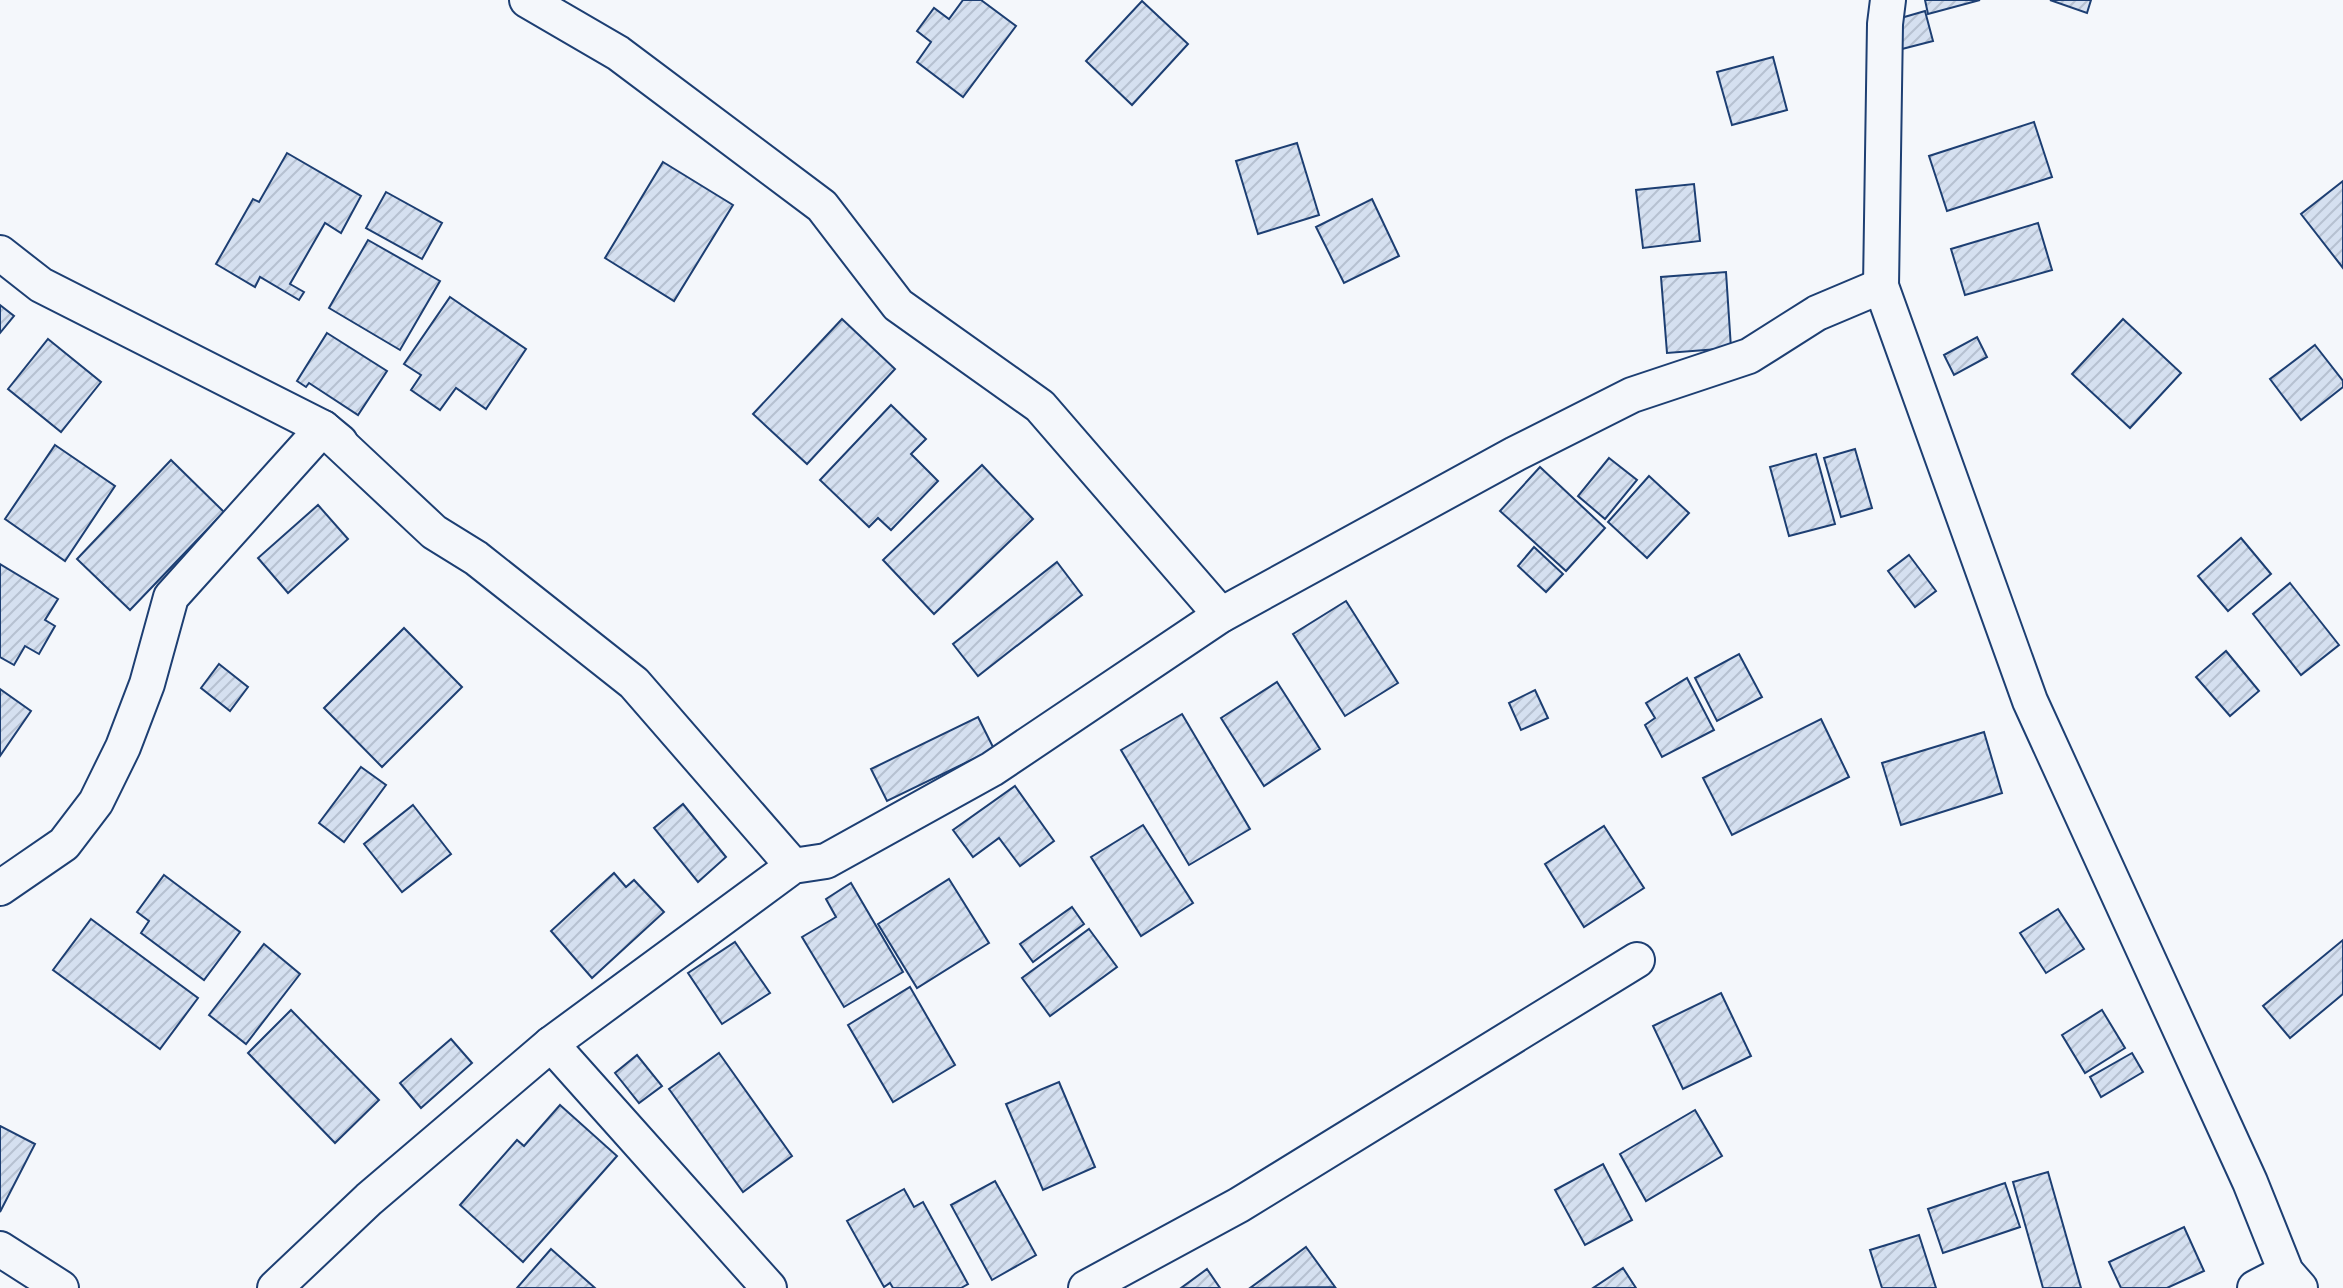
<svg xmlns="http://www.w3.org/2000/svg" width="2343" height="1288" font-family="Ubuntu,sans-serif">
<defs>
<pattern id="building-hatch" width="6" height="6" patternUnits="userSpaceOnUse" patternTransform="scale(2)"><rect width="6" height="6" fill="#d5e0f0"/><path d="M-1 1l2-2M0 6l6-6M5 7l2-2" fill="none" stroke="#b6c1d1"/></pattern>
</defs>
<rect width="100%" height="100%" fill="#f4f7fb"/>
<g fill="url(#building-hatch)" stroke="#1d3f73" stroke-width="2">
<polygon points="963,0 981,0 1016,26 963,97 917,62 931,42 917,31 934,8 949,19"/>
<polygon points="1925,0 1980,0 1928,14"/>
<polygon points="2050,0 2091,0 2087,13"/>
<polygon points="1142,1 1188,44 1132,105 1086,61"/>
<polygon points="1925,11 1933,41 1902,49 1894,20"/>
<polygon points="1773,57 1787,110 1732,125 1717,72"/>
<polygon points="2034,122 2052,177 1947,211 1929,156"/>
<polygon points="1297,143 1319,215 1258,234 1236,161"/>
<polygon points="287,153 361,196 341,233 325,223 290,284 304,292 299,300 260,277 255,287 216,264 253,199 259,202"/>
<polygon points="663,162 733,205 674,301 605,258"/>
<polygon points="2343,181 2343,268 2301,214"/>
<polygon points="1694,184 1700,241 1643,248 1636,190"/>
<polygon points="386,192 442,223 422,259 366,228"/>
<polygon points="1372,199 1399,256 1344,283 1316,227"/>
<polygon points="2038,223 2052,270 1965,295 1951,249"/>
<polygon points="368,240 440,281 400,350 329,308"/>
<polygon points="1726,272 1731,348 1667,353 1661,277"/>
<polygon points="450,297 526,349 486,409 456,388 440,410 411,390 421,375 404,364"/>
<polygon points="0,305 14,316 0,333"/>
<polygon points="842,319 895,369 807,464 753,414"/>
<polygon points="2123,319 2181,373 2130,428 2072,374"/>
<polygon points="327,333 387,371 358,415 309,383 306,387 297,381"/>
<polygon points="1977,337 1987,357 1954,375 1944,355"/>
<polygon points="48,339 101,382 61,432 8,389"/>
<polygon points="2315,345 2343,381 2343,387 2301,420 2270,379"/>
<polygon points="891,405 926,439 911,454 938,481 891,530 878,518 869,527 820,480"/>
<polygon points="55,445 115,486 65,561 5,519"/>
<polygon points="1855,449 1872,508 1841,517 1824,458"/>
<polygon points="1816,454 1835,524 1789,536 1770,467"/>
<polygon points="1609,458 1637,480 1605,519 1578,496"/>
<polygon points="171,460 224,512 130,610 77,559"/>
<polygon points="982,465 1033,519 934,614 883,560"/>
<polygon points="1540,467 1605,528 1566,571 1500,511"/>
<polygon points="1649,476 1689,513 1647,558 1608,522"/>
<polygon points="318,505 348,539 288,593 258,558"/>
<polygon points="2241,538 2271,574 2228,611 2198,576"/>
<polygon points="1534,547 1563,574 1546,592 1518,566"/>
<polygon points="1909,555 1936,591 1915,607 1888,571"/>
<polygon points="1057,562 1082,595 978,676 953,644"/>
<polygon points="0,564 58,599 45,620 55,626 39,654 25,646 14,665 0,657"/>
<polygon points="2290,583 2339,645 2301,675 2253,614"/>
<polygon points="1346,601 1398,683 1345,716 1293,634"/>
<polygon points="404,628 462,687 382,767 324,708"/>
<polygon points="2226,651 2259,691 2230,716 2196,677"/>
<polygon points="1739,654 1762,697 1717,721 1695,678"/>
<polygon points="219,664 248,687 230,711 201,688"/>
<polygon points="1687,678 1714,730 1662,757 1645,725 1655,718 1646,703"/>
<polygon points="1277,682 1320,749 1264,786 1221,718"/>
<polygon points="0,689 31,711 0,756"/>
<polygon points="1535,690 1548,718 1521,730 1509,703"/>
<polygon points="1182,714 1250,829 1189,865 1121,750"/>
<polygon points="978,717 994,749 887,801 871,769"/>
<polygon points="1821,719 1849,777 1732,835 1703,778"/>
<polygon points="1984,732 2002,793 1901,825 1882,763"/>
<polygon points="361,767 386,785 344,842 319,823"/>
<polygon points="1015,786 1054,841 1020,866 999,838 973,857 953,830"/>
<polygon points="683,804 726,857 698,882 654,828"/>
<polygon points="413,805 451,854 402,892 364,844"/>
<polygon points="1143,825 1193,903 1141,936 1091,857"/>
<polygon points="1604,826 1644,888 1584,927 1545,864"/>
<polygon points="614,873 626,887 634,880 664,912 592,978 551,931"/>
<polygon points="164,875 240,932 204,980 141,933 149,921 137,912"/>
<polygon points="949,879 989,943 917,988 878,924"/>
<polygon points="851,883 903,972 844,1007 802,937 836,917 826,899"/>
<polygon points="1072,907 1084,924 1033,962 1020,944"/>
<polygon points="2058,909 2084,949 2046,973 2020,933"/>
<polygon points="91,919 198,998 160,1049 53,970"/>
<polygon points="1089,929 1117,967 1050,1016 1022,978"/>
<polygon points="2343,940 2343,994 2290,1038 2263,1006"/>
<polygon points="735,942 770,993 722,1024 688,973"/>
<polygon points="264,944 300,974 246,1044 209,1015"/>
<polygon points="910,987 955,1065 893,1102 848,1025"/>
<polygon points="1721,993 1751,1056 1683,1089 1653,1026"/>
<polygon points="291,1010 379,1100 335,1143 248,1053"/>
<polygon points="2102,1010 2125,1048 2085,1073 2062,1035"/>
<polygon points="451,1039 472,1063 421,1108 400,1083"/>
<polygon points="719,1053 792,1156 743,1192 669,1089"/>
<polygon points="2132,1053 2143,1072 2101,1097 2090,1077"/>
<polygon points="637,1055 662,1086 639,1103 615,1073"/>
<polygon points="1059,1082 1095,1167 1043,1190 1006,1104"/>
<polygon points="560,1105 617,1156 523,1262 460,1205 517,1140 524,1146"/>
<polygon points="1695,1110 1722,1156 1646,1201 1620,1154"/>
<polygon points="0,1126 35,1144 0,1212"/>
<polygon points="1603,1164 1632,1220 1585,1245 1555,1190"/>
<polygon points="2048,1172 2081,1288 2043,1288 2013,1182"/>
<polygon points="995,1181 1036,1255 992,1280 951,1205"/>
<polygon points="2005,1183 2020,1227 1943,1253 1928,1209"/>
<polygon points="904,1189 914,1207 923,1202 968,1284 961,1288 893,1288 890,1283 884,1287 847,1221"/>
<polygon points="2184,1227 2204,1271 2167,1288 2121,1288 2109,1262"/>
<polygon points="1919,1235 1936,1288 1882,1288 1870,1250"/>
<polygon points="1306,1247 1335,1287 1250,1288"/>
<polygon points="551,1249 595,1288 517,1288"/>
<polygon points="1623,1268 1636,1288 1593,1288"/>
<polygon points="1207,1269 1220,1288 1181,1288"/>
</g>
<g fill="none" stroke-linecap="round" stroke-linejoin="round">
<g stroke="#1d3f73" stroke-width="38">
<g id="street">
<polyline points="527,0 618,53 822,206 898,305 1040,406 1221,615"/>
<polyline points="1888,0 1885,24 1881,286 2030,701 2250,1182 2286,1272 2300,1288"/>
<polyline points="0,253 41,285 323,428 340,442"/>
<polyline points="0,888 64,844 96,802 123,747 147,684 171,597 323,428 434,532 476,558 634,683 793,866"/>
<polyline points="551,1044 769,1288"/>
<polyline points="0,1249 61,1288"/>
<polyline points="275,1288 369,1199 551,1044 793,866 826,861 992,769 1221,615 1515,454 1632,395 1749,356 1817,313 1881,286"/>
<polyline points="1086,1288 1239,1205 1637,960"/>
<polyline points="2255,1288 2286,1272"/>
</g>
</g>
<use href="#street" stroke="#f4f7fb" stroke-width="34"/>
</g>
</svg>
